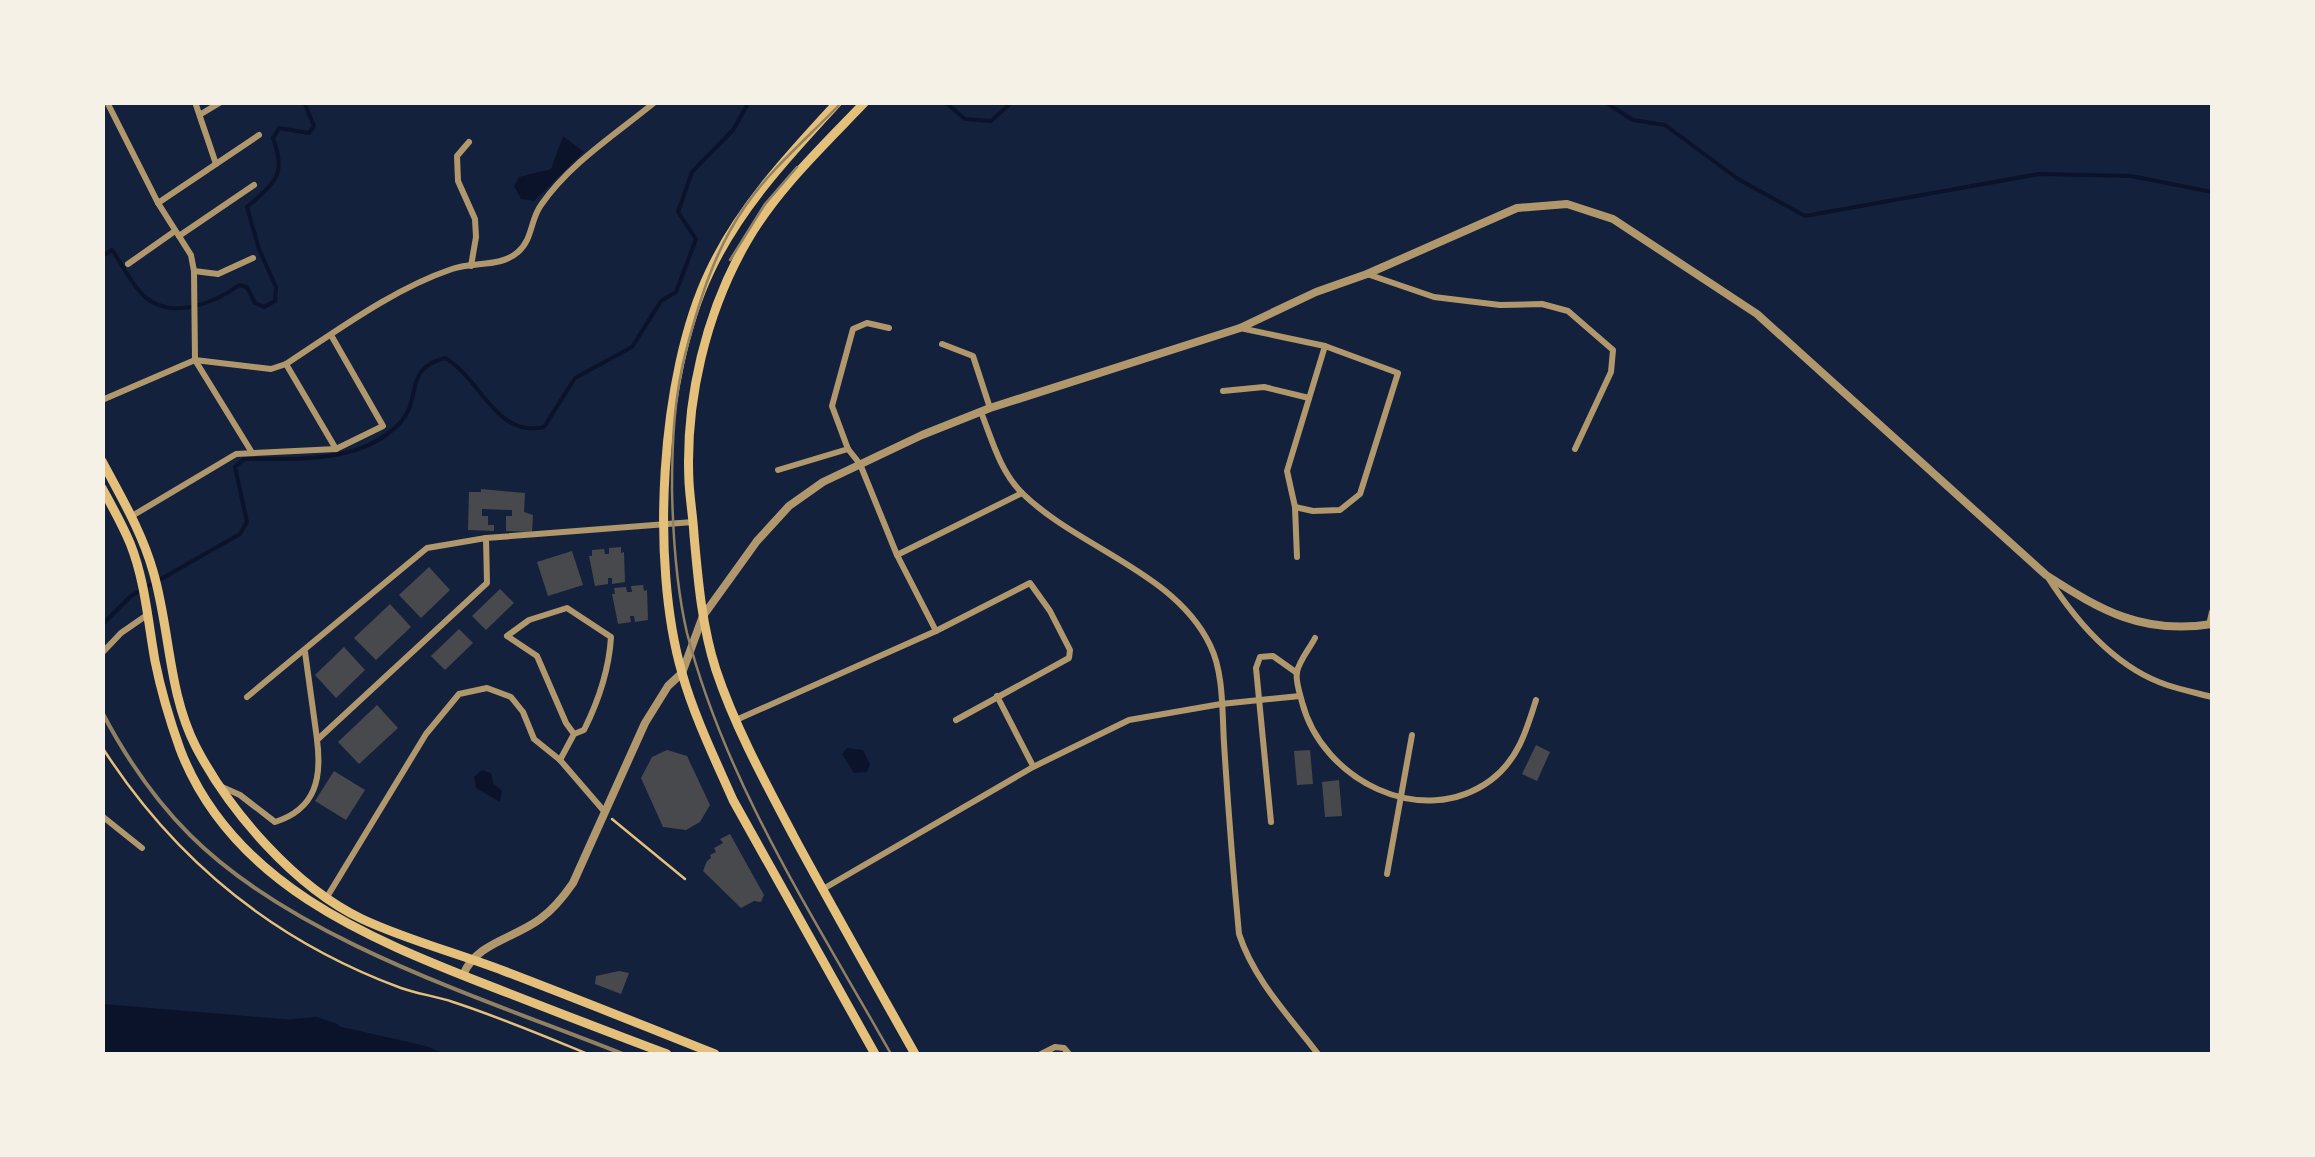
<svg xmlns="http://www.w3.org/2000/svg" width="2315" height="1157" font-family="'Alegreya Sans',sans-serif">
<rect width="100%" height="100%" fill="#14213d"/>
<g fill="#0b132b">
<polygon points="563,136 584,152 534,201 521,199 514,186 519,177 551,169"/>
<polygon points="847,748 863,750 870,764 867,772 854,773 842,754"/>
<polygon points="482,770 491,773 493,783 502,791 500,802 476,788 474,777"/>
<polygon points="103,1004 320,1022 426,1046 445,1054 103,1054"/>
</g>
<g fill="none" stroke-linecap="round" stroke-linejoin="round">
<g stroke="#0b132b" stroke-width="4">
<polyline points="945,102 965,119 991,121 1012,102"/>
<polyline points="1605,102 1633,120 1665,125 1738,179 1805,216 2039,174 2131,176 2212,192"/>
<path d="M 102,256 L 112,250 C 122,264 131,284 144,296 C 171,321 215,303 239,285 L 247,287 L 255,303 L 264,307 L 275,301 L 276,287 L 259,249 L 247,207 C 275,182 287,176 273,138 L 279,128 L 309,133 L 314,126 L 304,102"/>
<path d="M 102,625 L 131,596 L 240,534 L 247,522 L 235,467 L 244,459 C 296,458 360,465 400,423 C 423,399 402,369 445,358 C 480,377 495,438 544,427 L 575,378 L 632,347 L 661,301 L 676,292 L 696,239 L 678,212 L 692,172 L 733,130 L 749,102"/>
<polyline points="292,1021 316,1019 337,1026"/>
</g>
</g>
<g fill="#48494c">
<polygon points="481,489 525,493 524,512 533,515 532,532 506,531 506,516 512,516 512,510 482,509 482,516 488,516 488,525 494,525 494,531 468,530 469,492 481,492"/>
<polygon points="621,547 621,553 624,552 625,582 612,584 612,578 608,578 608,584 595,586 589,556 592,556 592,550 604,549 605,554 609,554 609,548"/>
<polygon points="572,551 583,585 548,596 537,562"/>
<polygon points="429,567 450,590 421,618 399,595"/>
<polygon points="643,585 644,591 647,590 648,620 635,622 634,616 630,616 631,622 618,624 612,594 615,594 614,588 626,587 627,592 632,592 631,586"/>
<polygon points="500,589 514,603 486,630 472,616"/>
<polygon points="390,604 411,627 376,660 354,638"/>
<polygon points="459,629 473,643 445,670 431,656"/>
<polygon points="344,647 365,670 336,698 315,675"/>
<polygon points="377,705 398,728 359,764 338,742"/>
<polygon points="1536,745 1550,752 1537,781 1522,774"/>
<polygon points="667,750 687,756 710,805 700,822 686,830 663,827 641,778 652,757"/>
<polygon points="1310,750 1313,784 1297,785 1294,751"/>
<polygon points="334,771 365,790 346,820 315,801"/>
<polygon points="1339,780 1342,816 1325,817 1322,782"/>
<polygon points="730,834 764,895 761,902 754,901 741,908 703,871 707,861 711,858 710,855 716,852 714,848 723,843 720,839"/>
<polygon points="619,971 629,973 621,994 595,984 596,976"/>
</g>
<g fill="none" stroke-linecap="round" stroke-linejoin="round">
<g stroke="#e5c07b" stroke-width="2.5">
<path d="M 102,747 C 175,861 274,941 401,988 C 417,994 436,996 453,1002 C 499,1017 544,1036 588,1054"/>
<polyline points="612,819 685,879"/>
</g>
<g stroke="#b1986c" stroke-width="6">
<polyline points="107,102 158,203 191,255 194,271 195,360 251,451"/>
<polyline points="195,102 216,164"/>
<polyline points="201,114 221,102"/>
<polyline points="469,142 457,156 458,181 475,219 476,237 471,266"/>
<polyline points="158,203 259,135"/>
<polyline points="179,236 254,185"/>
<polyline points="128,264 175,231"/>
<polyline points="194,271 218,274 253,258"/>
<polyline points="1367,274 1434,297 1500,305 1542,304 1568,311 1613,350 1611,372 1575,449"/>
<polyline points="889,328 867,323 853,329 832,406 848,449 860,464 897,555 936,631"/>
<polyline points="1240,328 1325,346 1398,373 1360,494 1340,510 1313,511 1295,507"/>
<polyline points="942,344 973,356 990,408"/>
<polyline points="286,364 336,449"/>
<polyline points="1223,391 1264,387 1309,398"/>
<path d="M 102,400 L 195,360 L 271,369 L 286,364 C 338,330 393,289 452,269 C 474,261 500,268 518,252 C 533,239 530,220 541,205 C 570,163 616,134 655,102"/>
<path d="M 981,412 C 992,440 1000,471 1022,493 C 1078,548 1175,572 1210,645 C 1224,673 1222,713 1224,743 C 1228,807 1233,870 1239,934 C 1254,980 1289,1016 1318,1054"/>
<polyline points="778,470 848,449"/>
<polyline points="132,516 236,454 336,449 383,426 331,335"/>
<polyline points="897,555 1022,493"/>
<polyline points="1297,557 1295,507 1287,471 1325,346"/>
<path d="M 2047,576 C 2075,620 2116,668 2167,685 C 2182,690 2197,693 2212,697"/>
<polyline points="2209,625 2212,612"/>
<path d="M 1315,638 C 1310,648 1299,661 1297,672 C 1295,680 1300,694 1302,702 C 1322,780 1422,831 1491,780 C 1518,760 1527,729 1536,700"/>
<polyline points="305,652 317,739"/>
<polyline points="102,653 121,633 147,615"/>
<polyline points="997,696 1033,766"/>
<polyline points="247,697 427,548 486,538"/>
<polyline points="736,720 936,631 1030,583 1050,611 1070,650 1069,658 956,720"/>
<path d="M 560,760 L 574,734 L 584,730 C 599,700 609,670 611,637 L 567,608 L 529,620 L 507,636 L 537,656 L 566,723 L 574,734"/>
<path d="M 222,787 L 240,795 L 275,822 C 316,809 322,778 317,740 L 487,583 L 486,538 L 693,522"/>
<polyline points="102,816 142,848"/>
<polyline points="1271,822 1256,668 1260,657 1273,656 1297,673"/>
<polyline points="1387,874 1412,735"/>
<polyline points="823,889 1033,767 1129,720 1221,704 1300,696"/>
<polyline points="327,897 426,734 459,694 487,688 511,697 523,712 534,739 560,760 604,811"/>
<polyline points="1041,1054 1055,1047 1064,1048 1069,1054"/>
</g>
<path stroke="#b1986c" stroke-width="8" d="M 463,975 C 476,943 513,939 540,919 C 554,909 564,896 573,883 L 645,723 L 668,686 L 682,673 L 703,616 L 757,541 L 789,506 L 823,482 L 922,435 L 990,408 L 1240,328 L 1316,292 L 1367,274 L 1517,208 L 1567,204 L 1613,219 L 1757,314 L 2046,575 C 2102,611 2143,635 2212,624"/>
<g stroke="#e5c07b" stroke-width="9">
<path d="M 838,102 C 790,154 740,207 710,271 C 660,375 650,563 682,673 C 694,716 715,759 733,800 L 875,1054"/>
<path d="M 865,102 C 823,146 777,189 747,241 C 706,312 685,400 689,482 C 690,500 693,517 694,535 C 698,580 702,627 716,670 C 735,727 765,782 793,835 C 833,909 874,981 915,1054"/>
<path d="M 102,461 C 121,497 142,532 153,571 C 170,628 168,693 196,747 C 230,812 295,887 362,919 C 407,940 457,953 504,971 C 575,998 645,1026 715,1054"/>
<path d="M 102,488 C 112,506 122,524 130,543 C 145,580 148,622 155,661 C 161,691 170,721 180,749 C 231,883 367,938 490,986 C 549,1009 608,1032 667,1054"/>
</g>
<g stroke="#918062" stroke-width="2.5">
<path d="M 842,102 C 809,137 770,169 744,208 C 715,250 700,299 687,347 C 674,395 672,441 672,490 C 673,538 676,586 687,633 C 726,784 815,919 891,1054"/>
<polyline points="730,260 765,204 797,167"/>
</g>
<path stroke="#918062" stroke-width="4" d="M 102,712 C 125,756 155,800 190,835 C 296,941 485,999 623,1054"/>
</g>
<rect width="2315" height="1157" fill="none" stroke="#f6f1e7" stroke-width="210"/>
</svg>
